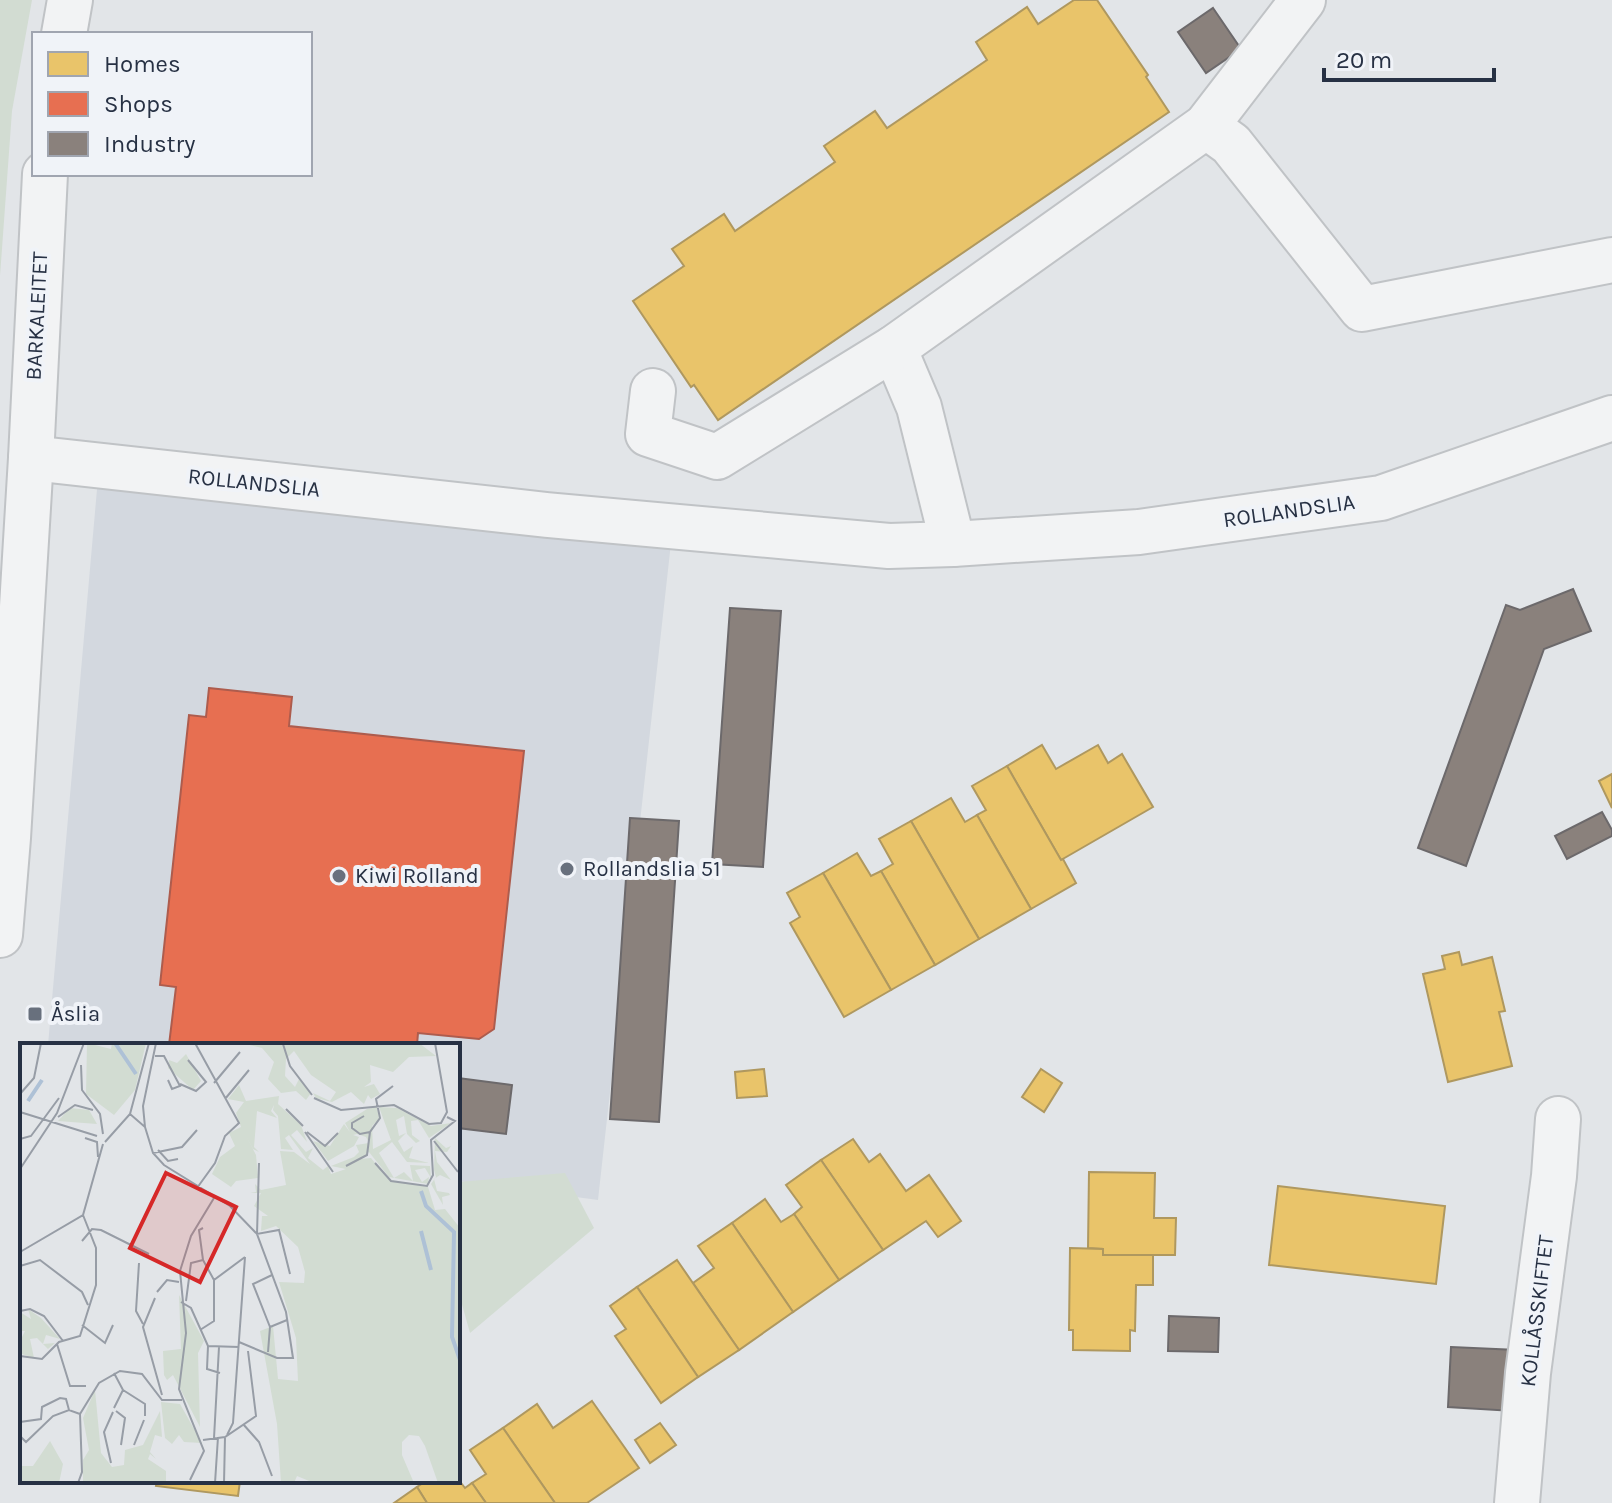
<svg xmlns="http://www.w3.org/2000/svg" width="1612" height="1503" font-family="Karla,sans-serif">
<rect width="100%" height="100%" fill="#e2e5e8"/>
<polygon fill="#d3d8df" points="101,444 673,525 598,1200 458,1181 458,1045 48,1045"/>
<g fill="#d2dcd2">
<polygon points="0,0 32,0 12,111 0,276"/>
<polygon points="565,1173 594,1228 470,1333 458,1290 458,1182"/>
</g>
<g fill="#e9c46a" stroke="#af985f" stroke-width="2">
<polygon points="1074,0 1097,0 1148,75 1146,77 1169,112 718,420 694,385 691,387 633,301 684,266 672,249 724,214 735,231 835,162 824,146 875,111 887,128 987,60 976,42 1027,7 1038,24"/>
<polygon points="1042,745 1056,769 1098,745 1108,763 1122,754 1153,807 1061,860 1007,766"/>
<polygon points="1007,766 1061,860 1063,859 1076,883 1031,909 977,815 986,810 972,786"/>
<polygon points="1612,774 1612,808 1599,781"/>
<polygon points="951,798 965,822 977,815 1031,909 979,939 911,821"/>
<polygon points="911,821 979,939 935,965 881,871 893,864 879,839"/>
<polygon points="857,853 871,876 881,871 935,965 891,990 823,873"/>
<polygon points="823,873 891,990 844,1017 790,923 800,917 787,893"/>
<polygon points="1459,952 1462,965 1492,957 1505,1011 1499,1012 1512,1066 1448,1082 1423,974 1445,969 1442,956"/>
<polygon points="764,1069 767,1096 737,1098 735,1072"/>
<polygon points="1041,1069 1062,1083 1044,1112 1022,1097"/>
<polygon points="853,1139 869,1162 880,1154 906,1191 929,1175 961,1221 938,1237 926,1221 883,1250 821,1160"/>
<polygon points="821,1160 883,1250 839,1280 794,1214 802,1207 786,1185"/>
<polygon points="1089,1172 1155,1173 1154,1218 1176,1218 1175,1255 1103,1255 1103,1249 1088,1248"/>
<polygon points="1278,1186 1445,1206 1436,1284 1269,1265"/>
<polygon points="765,1199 781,1222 794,1214 839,1280 793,1312 732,1223"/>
<polygon points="732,1223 793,1312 739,1350 693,1283 714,1268 698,1246"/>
<polygon points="1070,1248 1103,1249 1103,1255 1153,1255 1153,1285 1136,1285 1135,1331 1130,1330 1130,1351 1073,1350 1073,1330 1069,1330"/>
<polygon points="677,1260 739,1350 698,1377 637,1287"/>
<polygon points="637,1287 698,1377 661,1403 615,1336 626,1329 610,1306"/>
<polygon points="592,1401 639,1468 587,1503 555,1503 503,1428 537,1404 553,1428"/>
<polygon points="660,1423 676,1445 650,1463 635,1440"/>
<polygon points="503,1428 555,1503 486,1503 472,1483 486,1474 470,1450"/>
<polygon points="458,1479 465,1488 472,1483 486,1503 427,1503 417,1487 426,1481 458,1481"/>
<polygon points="157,1481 240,1481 238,1496 156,1486"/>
<polygon points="417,1487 427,1503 394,1503"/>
</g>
<polygon fill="#e76f51" stroke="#ad5c4d" stroke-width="2" points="209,688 292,697 289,726 524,751 494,1029 479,1039 418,1033 417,1045 169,1045 176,987 160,985 189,715 206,717"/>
<g fill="#8a817c" stroke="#6c696b" stroke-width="2">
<polygon points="1213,8 1241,49 1206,73 1178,32"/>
<polygon points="1573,589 1591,631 1544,649 1466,866 1418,848 1506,605 1520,610"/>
<polygon points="730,608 781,611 763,867 712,864"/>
<polygon points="1602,812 1612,830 1612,836 1567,859 1555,836"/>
<polygon points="630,818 679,821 659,1122 610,1119"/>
<polygon points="458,1078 512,1085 506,1134 458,1128"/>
<polygon points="1169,1316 1219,1318 1218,1352 1168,1351"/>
<polygon points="1451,1347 1517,1350 1513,1411 1448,1407"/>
</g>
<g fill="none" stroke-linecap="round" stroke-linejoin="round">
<g stroke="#c0c3c6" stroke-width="48">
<g id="minor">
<polyline points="64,34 70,0"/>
<polyline points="1206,126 1231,144 1362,309 1612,260"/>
<polyline points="894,348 919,407 953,544"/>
<polyline points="653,391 648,434 717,457 894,348 1206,126 1303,0"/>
<polyline points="31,458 547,515 889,546 953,544 1139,532 1381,498 1612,418"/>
<polyline points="0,935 8,838 31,458 45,174"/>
<polyline points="1517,1503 1528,1373 1554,1176 1558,1119"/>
</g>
</g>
<use href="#minor" stroke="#f2f3f4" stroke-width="44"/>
</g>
<g fill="#68707d" stroke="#f0f3f8" stroke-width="3">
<circle cx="567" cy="869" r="8"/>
<circle cx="339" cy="876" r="8"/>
<rect x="27" y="1006" width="16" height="16" rx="4"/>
</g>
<g text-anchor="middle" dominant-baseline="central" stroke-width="8" stroke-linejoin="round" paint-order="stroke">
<g font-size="22" fill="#273144" stroke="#f0f3f8">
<text transform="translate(37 316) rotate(-87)">BARKALEITET</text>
<text transform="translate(254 483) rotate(6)">ROLLANDSLIA</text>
<text transform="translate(1289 511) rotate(-8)">ROLLANDSLIA</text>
<text transform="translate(1537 1311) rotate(-83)">KOLLÅSSKIFTET</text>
</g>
<g font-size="22" fill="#273144" stroke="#f0f3f8" text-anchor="start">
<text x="583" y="869">Rollandslia 51</text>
<text x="355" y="876">Kiwi Rolland</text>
<text x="51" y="1014">Åslia</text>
</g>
</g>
<g transform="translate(20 1043)">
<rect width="440" height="440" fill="#e2e5e8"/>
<path d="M 67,0 L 91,6 L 92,0 L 126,0 L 115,47 L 94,72 L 66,51 ZM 221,0 L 399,0 L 416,13 L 389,14 L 373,29 L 350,22 L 351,39 L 344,44 L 354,41 L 360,51 L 351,56 L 348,52 L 344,61 L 331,49 L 312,59 L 296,55 L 293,50 L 310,58 L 316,49 L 291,32 L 274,8 L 266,16 L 265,33 L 275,44 L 279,36 L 291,50 L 286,57 L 276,48 L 261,50 L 248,36 L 254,19 L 242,5 ZM 166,11 L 181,38 L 173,47 L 148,25 L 149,17 L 157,20 ZM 219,42 L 226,58 L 259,53 L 258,61 L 281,82 L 287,99 L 277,87 L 271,92 L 286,109 L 293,105 L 288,115 L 303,127 L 308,123 L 311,131 L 326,126 L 311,123 L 334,114 L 339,109 L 336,102 L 349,100 L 346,94 L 337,91 L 333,92 L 339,94 L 334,103 L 308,118 L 293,98 L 310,103 L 324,81 L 330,89 L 325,80 L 347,66 L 357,64 L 359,76 L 352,83 L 353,106 L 371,97 L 359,64 L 377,65 L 411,83 L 431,80 L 409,95 L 398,77 L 391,78 L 392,92 L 400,98 L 396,100 L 387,91 L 384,73 L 376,77 L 379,93 L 386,90 L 378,98 L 384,109 L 393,103 L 389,115 L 409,120 L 387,119 L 372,99 L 359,110 L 374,135 L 384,129 L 393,138 L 390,122 L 410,123 L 411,135 L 405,125 L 395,127 L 402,139 L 409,134 L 408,141 L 369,134 L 349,109 L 340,116 L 351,115 L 369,137 L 408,144 L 415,167 L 425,166 L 440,185 L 440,440 L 418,440 L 405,403 L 399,393 L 389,392 L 382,399 L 382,412 L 394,440 L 294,440 L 277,433 L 274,440 L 261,440 L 257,381 L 240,288 L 253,283 L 258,336 L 278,338 L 276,295 L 259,239 L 284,240 L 285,229 L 278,204 L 256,183 L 241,188 L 242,173 L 248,173 L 234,163 L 241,150 L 230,150 L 236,149 L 235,141 L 241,147 L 266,142 L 260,108 L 274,109 L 290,121 L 269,92 L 265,95 L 273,107 L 261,106 L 258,73 L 253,67 L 254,62 L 251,68 L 257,75 L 237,68 L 234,104 L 239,109 L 233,106 L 224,89 L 236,112 L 238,135 L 216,138 L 211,144 L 192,131 L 200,114 L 215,103 L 209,90 L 221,84 L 216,70 L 224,59 L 208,56 ZM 50,65 L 69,67 L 77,81 L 38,78 ZM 415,95 L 426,105 L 431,103 L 427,109 L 415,108 L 417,119 L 431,137 L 437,134 L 431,137 L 420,132 L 414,136 L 417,148 L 429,150 L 430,152 L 422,154 L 423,162 L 411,141 L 416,134 L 414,127 ZM 159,252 L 184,298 L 178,310 L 180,384 L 153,332 L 147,337 L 144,332 L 143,308 L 161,306 ZM 8,266 L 21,275 L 40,296 L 26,292 L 23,301 L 35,300 L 28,306 L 17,295 L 10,296 L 14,315 L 2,311 L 0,298 L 5,288 L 0,288 L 0,269 L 11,276 ZM 75,347 L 81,410 L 92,424 L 104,422 L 105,407 L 123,402 L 140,368 L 142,394 L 135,392 L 130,409 L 136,416 L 130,411 L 128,416 L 146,428 L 146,440 L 63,440 L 63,417 L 69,407 L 63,375 ZM 141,359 L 160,361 L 182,400 L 164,399 L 159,392 L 152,401 L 145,395 ZM 30,398 L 43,421 L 39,440 L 0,440 L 0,423 L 13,423 Z" fill="#d2dcd2"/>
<path fill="none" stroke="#aec1d6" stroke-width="4" d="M 95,0 L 116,31M 8,58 L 22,37M 401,148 L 406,163 L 434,189 L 432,294 L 440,317M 401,188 L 411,227"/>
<path fill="none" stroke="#979da6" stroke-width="2" d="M 175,0 L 219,80 L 205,93 L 195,120 L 177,145M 263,1 L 270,23 L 292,52M 135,13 L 144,13 L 160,43 L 152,46 L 148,37M 61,22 L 62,47 L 80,71 L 83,91M 194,40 L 220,9M 160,41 L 176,48 L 186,39 L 168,17M 0,51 L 14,35 L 21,0M 294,55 L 321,67 L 374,62 L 409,81 L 421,80 L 427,69 L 415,0M 205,56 L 229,27M 266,66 L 283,83M 0,69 L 77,93M 110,71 L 125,84 L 133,110 L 144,122 L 210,163 L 237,191 L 259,187 L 270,231M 344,73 L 332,80 L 332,85 L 340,91 L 350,89M 38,74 L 55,62 L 73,67M 125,84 L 123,63 L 136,0M 285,89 L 313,129M 287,89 L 305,103 L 318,90M 65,95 L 77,99 L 78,114M 0,96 L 11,93 L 39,55M 414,98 L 438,129M 85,99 L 110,71 L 129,0M 138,107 L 148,118 L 158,116M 133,110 L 162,104 L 177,87M 355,120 L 371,138 L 407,143 L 413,132 L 411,97 L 435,78 L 427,74M 326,123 L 347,112 L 350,89 L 360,75 L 356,56 L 373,43M 0,126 L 37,70 L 64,0M 183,185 L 179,187 L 183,217 L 194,237M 62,198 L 72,186 L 81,187 L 129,211M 0,209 L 63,172 L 83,101M 119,220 L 116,268 L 123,281M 0,223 L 20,217 L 62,249 L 68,262M 137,249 L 147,237 L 159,239M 135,255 L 123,284 L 142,352M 166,258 L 171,220 L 183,217M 161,259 L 171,265 L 188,303 L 219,304M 0,268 L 10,266 L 24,273 L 43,298M 62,282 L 85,300 L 93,282M 250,284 L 233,241 L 252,232M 180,287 L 194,278 L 194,237 L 225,214M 219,299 L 257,315 L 273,315 L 266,269 L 237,191 L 239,120M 37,301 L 50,343 L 66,343M 188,303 L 187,326 L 200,330M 248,309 L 250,284 L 267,277M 0,313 L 22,316 L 39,299 L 60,293 L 76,242 L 76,205 L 63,172M 103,347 L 125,361 L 125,373M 94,365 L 103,347 L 94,330M 96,368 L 105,375 L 101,402M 60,371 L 79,340 L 100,328 L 122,331 L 142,357 L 162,357M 0,379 L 21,376 L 22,364 L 40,355 L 46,356 L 49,367M 223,381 L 239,399 L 252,433M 207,392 L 213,380 L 225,214M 0,393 L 6,399 L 33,373 L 49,367 L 60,371 L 62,429 L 58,440M 194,395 L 199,304M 183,397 L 205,394 L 236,373 L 228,308M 114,402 L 124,377M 91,420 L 84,389 L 93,369M 170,437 L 184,408 L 159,346 L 166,290 L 160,228 L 171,193 L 194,155M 195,440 L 198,394M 204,440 L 205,394"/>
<path fill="#d62828" fill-opacity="0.15" stroke="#d62828" stroke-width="4" d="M 146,130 L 216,164 L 180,239 L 110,205 Z"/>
<rect width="440" height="440" fill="none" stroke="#273144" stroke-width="4"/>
</g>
<rect x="32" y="32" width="280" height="144" fill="#f0f3f8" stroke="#a0a5b0" stroke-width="2"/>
<rect x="48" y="52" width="40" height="24" fill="#e9c46a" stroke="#a0a5b0" stroke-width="2"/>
<text x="104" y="72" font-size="24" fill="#273144">Homes</text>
<rect x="48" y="92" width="40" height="24" fill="#e76f51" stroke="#a0a5b0" stroke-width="2"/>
<text x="104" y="112" font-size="24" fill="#273144">Shops</text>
<rect x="48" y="132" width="40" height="24" fill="#8a817c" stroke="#a0a5b0" stroke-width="2"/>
<text x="104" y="152" font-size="24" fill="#273144">Industry</text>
<path d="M1324 68v12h170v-12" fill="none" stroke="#273144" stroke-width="4"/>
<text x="1336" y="68" font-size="24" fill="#273144" stroke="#f0f3f8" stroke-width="6" paint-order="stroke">20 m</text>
</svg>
